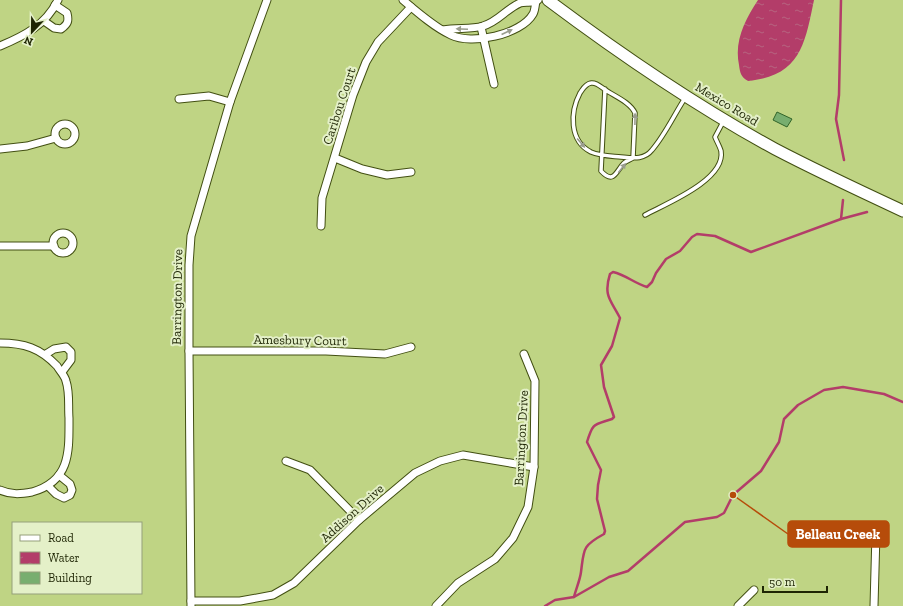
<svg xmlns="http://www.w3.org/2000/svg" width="903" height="606" font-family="'Zilla Slab',serif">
<defs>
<pattern id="water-ripples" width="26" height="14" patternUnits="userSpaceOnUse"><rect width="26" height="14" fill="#b33d69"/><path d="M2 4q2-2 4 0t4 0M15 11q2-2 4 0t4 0" fill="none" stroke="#b66480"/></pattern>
</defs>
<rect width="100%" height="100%" fill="#bfd484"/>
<path fill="url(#water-ripples)" d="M 758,0 L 814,0 C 805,43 801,76 748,81 C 741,77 740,73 739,65 C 734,41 745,20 758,0 Z"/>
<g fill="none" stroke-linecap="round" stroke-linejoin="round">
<g stroke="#b33d69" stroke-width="2.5">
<polyline points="841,0 839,95 836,119 844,160"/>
<polyline points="841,219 843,200"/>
<path d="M 574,597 C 576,589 580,580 581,572 C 584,549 582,546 604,534 L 605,531 L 597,499 L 598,485 L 601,470 L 587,442 C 593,422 594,425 612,419 L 614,417 L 604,387 L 601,365 L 612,346 L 620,318 C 611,300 603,296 610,274 L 613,272 C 626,275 634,283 647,287 L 652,282 L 656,273 L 666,259 L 680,251 L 692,237 L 697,234 L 715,236 L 751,252 L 841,219 L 867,212"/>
<polyline points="545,606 555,600 574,597 609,577 628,571 685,522 717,517 724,513 733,495 761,471 779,442 784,419 798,405 824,390 843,387 884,394 903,402"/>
</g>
</g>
<polygon fill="#78ae6f" stroke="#316429" points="777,112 792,119 787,127 773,120"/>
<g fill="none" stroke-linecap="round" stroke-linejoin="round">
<g stroke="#424f12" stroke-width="5.5">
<g id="service">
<path d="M 605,89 L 601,171 C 614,185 616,171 624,163 C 626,161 630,160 633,158 L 635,113 C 630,102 614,96 604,89 C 600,86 596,82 591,83 C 585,84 583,89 580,93 C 570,112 569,141 591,152 C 600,156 611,156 621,157 C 633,158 644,160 652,150 C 665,135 674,115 685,98"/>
<path d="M 645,215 C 665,204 726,180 721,151 C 720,147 717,142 715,137 L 723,122"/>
</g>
</g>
<g stroke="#424f12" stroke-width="9">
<g id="minor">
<path d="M 403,0 C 417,12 434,27 451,35 C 471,45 521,35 533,14 C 535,11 535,5 536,2"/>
<path d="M 44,21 L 54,28 L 61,29 C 68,24 69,21 67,13 L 55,5"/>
<polyline points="481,27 494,84"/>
<path d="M 443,30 C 457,27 470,30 483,26 C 498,22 506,9 520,3 C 526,1 533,4 538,0"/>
<path d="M 0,46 C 24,36 46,25 58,0"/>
<polyline points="179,99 209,96 230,102"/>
<circle cx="65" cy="134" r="10"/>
<polyline points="0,149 27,146 56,138"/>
<polyline points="335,158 362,169 387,175 411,172"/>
<polyline points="321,226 322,198 353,95 366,62 378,42 411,7"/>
<circle cx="63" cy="243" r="10"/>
<polyline points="0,246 54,246"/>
<path d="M 0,343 C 24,343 40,348 57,366 C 60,371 65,376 66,381 C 70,393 68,406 69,418 C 69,451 71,481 32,492 C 21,494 11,495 0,490"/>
<polyline points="189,351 326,351 385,354 411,347"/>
<polyline points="46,354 54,349 66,347 71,352 71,360 62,372"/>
<polyline points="286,461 310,470 359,520"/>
<polyline points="48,486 56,494 64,498 70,495 72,490 70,484 59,475"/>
<polyline points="191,601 240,601 273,595 294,583 359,520 415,473 440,461 463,455 534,467"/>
<polyline points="191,606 189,351 189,265 191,236 230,102 267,0"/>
<polyline points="436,606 458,583 495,559 513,538 528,507 534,467 535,381 524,354"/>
<polyline points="738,606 754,590"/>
<polyline points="874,606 876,533"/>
</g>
</g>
<g stroke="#424f12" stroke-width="13">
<path id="primary" d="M 548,0 C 620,54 696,106 775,149 C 817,171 860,191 903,211"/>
</g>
<use href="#service" stroke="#fff" stroke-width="3.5"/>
<use href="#minor" stroke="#fff" stroke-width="7"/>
<use href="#primary" stroke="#fff" stroke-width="11"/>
</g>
<defs><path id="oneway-solid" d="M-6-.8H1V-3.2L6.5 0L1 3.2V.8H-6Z"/></defs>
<g fill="#9a9d8e">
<use href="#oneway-solid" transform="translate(462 29) rotate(-178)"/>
<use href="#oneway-solid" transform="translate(507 32) rotate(-25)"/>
<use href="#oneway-solid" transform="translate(635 119) rotate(-89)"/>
<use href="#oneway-solid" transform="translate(581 143) rotate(50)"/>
<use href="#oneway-solid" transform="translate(622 168) rotate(-52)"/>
</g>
<g text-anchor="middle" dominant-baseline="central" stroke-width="4" stroke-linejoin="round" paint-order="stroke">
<g font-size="13" fill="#1e2504" stroke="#e4f0c8">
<text transform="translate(727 104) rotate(31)">Mexico Road</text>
<text transform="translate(339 106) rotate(-72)">Caribou Court</text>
<text transform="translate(177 297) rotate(-89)">Barrington Drive</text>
<text transform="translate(300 340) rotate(1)">Amesbury Court</text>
<text transform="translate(521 438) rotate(-87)">Barrington Drive</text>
<text transform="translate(352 513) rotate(-42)">Addison Drive</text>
</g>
</g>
<path fill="none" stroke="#b64c0a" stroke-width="1.5" d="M733 495L788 534"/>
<circle fill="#b64c0a" stroke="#e4f0c8" stroke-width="1.5" cx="733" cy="495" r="4"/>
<rect fill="#b64c0a" stroke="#b64c0a" stroke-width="1.5" x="788" y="521" width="101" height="26" rx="4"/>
<g font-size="14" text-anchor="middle" font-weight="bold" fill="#fff">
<text x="838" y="539">Belleau Creek</text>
</g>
<rect x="12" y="522" width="130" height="72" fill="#e4f0c8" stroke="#959f7a"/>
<rect x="20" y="535" width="20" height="6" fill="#ffffff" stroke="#959f7a"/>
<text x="48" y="542" font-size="12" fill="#1e2504">Road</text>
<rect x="20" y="552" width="20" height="12" fill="url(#water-ripples)" stroke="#959f7a"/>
<text x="48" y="562" font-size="12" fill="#1e2504">Water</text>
<rect x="20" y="572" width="20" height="12" fill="#78ae6f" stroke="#959f7a"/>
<text x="48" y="582" font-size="12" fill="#1e2504">Building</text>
<g transform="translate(32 32) rotate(202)" stroke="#e4f0c8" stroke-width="3" paint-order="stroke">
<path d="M0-3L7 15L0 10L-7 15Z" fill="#1e2504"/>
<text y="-6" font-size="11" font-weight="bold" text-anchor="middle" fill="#1e2504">N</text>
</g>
<path d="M763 586v6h64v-6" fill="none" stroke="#1e2504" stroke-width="2"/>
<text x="769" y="586" font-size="12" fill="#1e2504" stroke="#e4f0c8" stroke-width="3" paint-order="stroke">50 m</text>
</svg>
